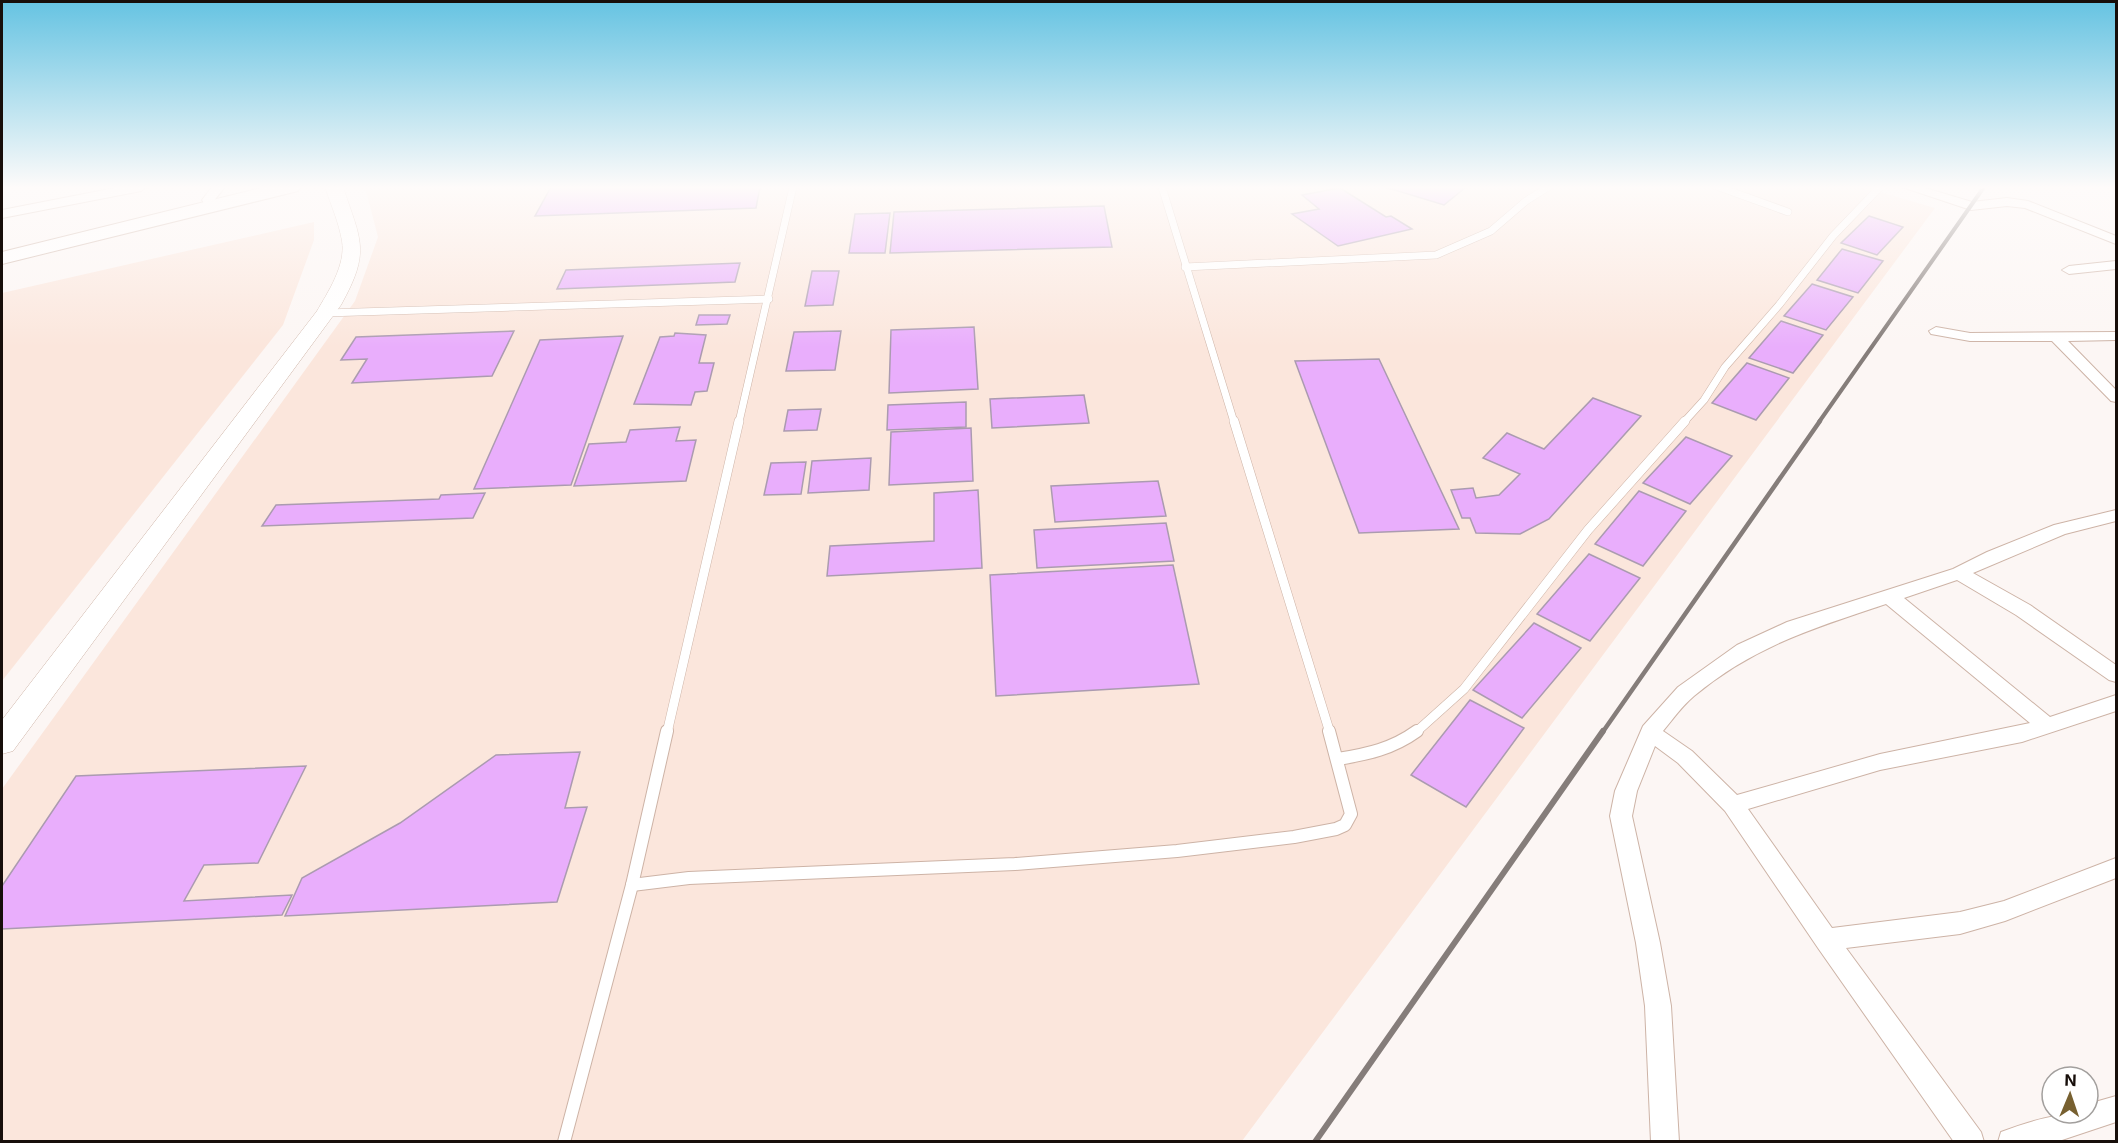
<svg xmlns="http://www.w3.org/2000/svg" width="2118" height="1143" font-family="Inter,sans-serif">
<rect width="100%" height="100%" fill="#fcf6f4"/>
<g fill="#fbe6dc">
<polygon points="365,187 1863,187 1935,208 1242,1141 2,1142 2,789 355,301 378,237"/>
<polygon points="314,222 314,240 283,325 2,681 2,293"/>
</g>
<g fill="#e9aefc" stroke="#ab9bb0" stroke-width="1.5">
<polygon points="551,187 760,187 756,208 535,216"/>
<polygon points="1385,187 1466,187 1444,205"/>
<polygon points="1340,188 1386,217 1391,216 1412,229 1338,246 1292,214 1319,209 1302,195"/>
<polygon points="1104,206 1112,247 890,253 894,212"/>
<polygon points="890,213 885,253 849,253 855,214"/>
<polygon points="1869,216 1903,227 1877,255 1841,243"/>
<polygon points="1842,249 1883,261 1858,293 1817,280"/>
<polygon points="740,263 735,282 557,289 566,270"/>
<polygon points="812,271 839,271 833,305 805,306"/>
<polygon points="1812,284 1853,297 1826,330 1784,316"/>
<polygon points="699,315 730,315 727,324 696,325"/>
<polygon points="1781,321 1823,335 1793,373 1749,358"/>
<polygon points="974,327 978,389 889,393 891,330"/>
<polygon points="514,331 492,376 352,383 367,359 341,360 356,337"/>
<polygon points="841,331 835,370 786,371 794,332"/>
<polygon points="675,333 706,335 699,363 714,363 707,391 695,392 691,405 634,404 660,337 674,336"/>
<polygon points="623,336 571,485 474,489 540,340"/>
<polygon points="1379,359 1459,529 1359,533 1295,361"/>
<polygon points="1747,363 1789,378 1756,420 1712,403"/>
<polygon points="1084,395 1089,423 992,428 990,399"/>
<polygon points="1593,398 1641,416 1549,519 1520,534 1476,533 1470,518 1462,518 1451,490 1473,488 1476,498 1499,495 1520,474 1483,458 1507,433 1544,449"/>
<polygon points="966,402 966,427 887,430 888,405"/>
<polygon points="821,409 817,430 784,431 788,410"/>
<polygon points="680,427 676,441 696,440 686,481 574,486 589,444 626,442 630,430"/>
<polygon points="971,428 973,481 889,485 891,432"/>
<polygon points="1686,437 1732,456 1690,504 1643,483"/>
<polygon points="871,458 869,490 808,493 812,461"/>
<polygon points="806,462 801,494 764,495 771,463"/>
<polygon points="1158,481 1166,516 1055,522 1051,486"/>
<polygon points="978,490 982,568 827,576 830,546 934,541 934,493"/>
<polygon points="1639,491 1686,511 1643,566 1595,544"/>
<polygon points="485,493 473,518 262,526 276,505 439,499 441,495"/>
<polygon points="1166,523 1174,561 1037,568 1034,530"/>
<polygon points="1589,554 1640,578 1590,641 1537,614"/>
<polygon points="1173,565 1199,684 996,696 990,575"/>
<polygon points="1534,623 1581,648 1522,718 1473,690"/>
<polygon points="1470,700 1524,728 1466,807 1411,775"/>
<polygon points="580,752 565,808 587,807 557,902 285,916 302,878 400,823 496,755"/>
<polygon points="306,766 258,863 204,865 184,901 292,895 282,915 2,929 2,886 76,776"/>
</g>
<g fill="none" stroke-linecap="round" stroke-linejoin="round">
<g stroke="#cdb3a6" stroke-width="8">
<g id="service-far2">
<polyline points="1162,187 1234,422"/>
<polyline points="1719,187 1788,212"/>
<polyline points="1185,267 1436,255 1491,231 1526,201 1548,187"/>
<polyline points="326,313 769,299"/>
<polyline points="739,422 793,187"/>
<polyline points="1684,422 1704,400 1725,367 1779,305 1833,236 1880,187"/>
</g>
</g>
<g stroke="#cdb3a6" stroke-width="10">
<g id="service-far1">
<polyline points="1234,421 1330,733"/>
<polyline points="667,733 739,421"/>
<polyline points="1415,733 1464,689 1588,530 1685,421"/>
</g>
</g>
<g stroke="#cdb3a6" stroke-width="14">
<g id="service">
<path d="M 1338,759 C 1368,754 1392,749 1417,731"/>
<polyline points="632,885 689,878 1015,864 1177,851 1294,837 1336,829 1345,825 1351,814 1329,731"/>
<polyline points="564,1142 632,885 667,731"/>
</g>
</g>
<g stroke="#cdb3a6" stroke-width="2">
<g id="minor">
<polygon points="120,187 147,187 141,191 2,218 2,210"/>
<polygon points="212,187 225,187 212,203 204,203 202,200"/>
<polygon points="1902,187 1922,187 1972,202 2007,198 2028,201 2116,236 2116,244 2025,208 2007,206 1971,210"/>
<polygon points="2116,261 2116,269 2069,274 2062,270 2069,266"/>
<polygon points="1936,327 1970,333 2116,332 2116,340 2068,341 2116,390 2116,402 2111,401 2052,341 1970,341 1931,334 1929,331"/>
<path d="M 2116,510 L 2116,521 L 2065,534 L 1973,573 L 2030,605 L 2116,665 L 2116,682 L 2109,680 L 2016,615 L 1957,580 L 1904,598 L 2050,717 L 2116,695 L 2116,711 L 2022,742 L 1880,770 L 1748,809 L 1832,928 L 1960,912 L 2004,901 L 2116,858 L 2116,878 L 2005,921 L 1960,934 L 1846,948 L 1981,1132 L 1984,1142 L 1954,1142 L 1818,948 L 1725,811 L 1678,763 L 1655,746 L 1637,791 L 1632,816 L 1660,943 L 1671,1006 L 1679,1142 L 1651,1142 L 1645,1006 L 1636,943 L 1610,816 L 1615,791 L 1643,726 L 1678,687 L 1737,645 L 1787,622 L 1953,569 L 1987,552 L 2054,525 ZM 1886,604 L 2030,723 L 1880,754 L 1737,795 L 1692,751 L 1663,731 C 1673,719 1682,706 1694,696 C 1754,646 1814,628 1886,604 Z"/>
<path d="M 2116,1096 L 2116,1122 L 2056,1142 L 1998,1142 L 2001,1132 C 2030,1121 2057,1113 2088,1113 L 2088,1104 Z"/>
</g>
</g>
<g stroke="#cdb3a6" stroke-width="1">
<path id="secondary" d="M 325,187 L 343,187 C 361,241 371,251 341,305 L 13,751 L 2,754 L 2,720 L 317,311 C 328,292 346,265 342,241 C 339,223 331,205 325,187 Z"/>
</g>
<g stroke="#cdb3a6" stroke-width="2">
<polygon id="primary" points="265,187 300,187 298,191 2,264 2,252"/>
</g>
<use href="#service-far2" stroke="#fff" stroke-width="7"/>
<use href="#service-far1" stroke="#fff" stroke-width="9"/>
<use href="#service" stroke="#fff" stroke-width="12"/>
<use href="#minor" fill="#fff" fill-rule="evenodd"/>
<use href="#secondary" fill="#fff" fill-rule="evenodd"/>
<use href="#primary" fill="#fff" fill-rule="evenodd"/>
<polyline stroke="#857d7a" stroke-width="4" points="1819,422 1984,187"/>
<polyline stroke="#857d7a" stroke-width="4.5" points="1602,733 1820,421"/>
<polyline stroke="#857d7a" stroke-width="6" points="1315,1142 1603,731"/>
</g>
<linearGradient id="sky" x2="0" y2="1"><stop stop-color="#65c3e2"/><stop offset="0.54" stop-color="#fefbfa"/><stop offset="1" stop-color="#fefbfa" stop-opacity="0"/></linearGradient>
<rect width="2118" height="347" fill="url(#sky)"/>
<rect width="2118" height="1143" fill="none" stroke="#170e0a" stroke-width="6"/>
<g transform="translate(2070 1095) rotate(2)"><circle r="28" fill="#ffffff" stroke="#a29f9d" stroke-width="1.5"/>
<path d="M0-4.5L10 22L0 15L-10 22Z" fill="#776030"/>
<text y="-9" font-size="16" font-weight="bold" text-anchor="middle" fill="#170e0a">N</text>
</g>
</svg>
